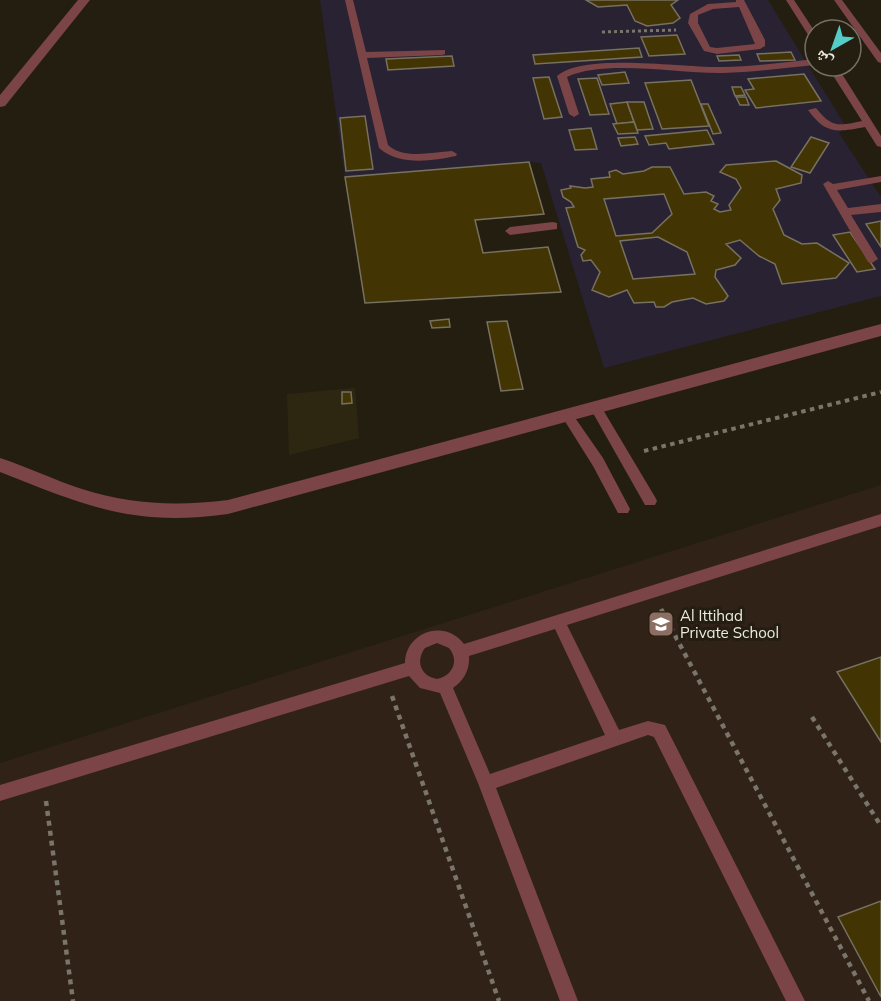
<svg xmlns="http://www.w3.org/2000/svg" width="881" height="1001" font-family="Mulish,'Noto Naskh Arabic',sans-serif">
<rect width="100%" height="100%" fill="#231e10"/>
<polygon fill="#2d2712" points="355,388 359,438 289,455 287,394"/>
<polygon fill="#312218" points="881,485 881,1001 0,1001 0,763"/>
<polygon fill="#282232" points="320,0 768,0 846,127 839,133 881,197 881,296 604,368 541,163 529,162 345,177"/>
<g fill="#423403" stroke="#777161" stroke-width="1.5" fill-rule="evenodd">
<polygon points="586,0 678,0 671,5 680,18 673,23 647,26 635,21 627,5 598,7"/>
<polygon points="677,35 685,54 649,56 641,37"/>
<polygon points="639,48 642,57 535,64 533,55"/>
<polygon points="791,52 795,60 760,61 757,54"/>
<polygon points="739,55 741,60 719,61 717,56"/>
<polygon points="452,56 454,66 388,70 386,59"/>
<polygon points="625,72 629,83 602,85 598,75"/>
<polygon points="804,74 821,101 756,108 745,90 754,89 748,79"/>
<polygon points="549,77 562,117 544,119 533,78"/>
<polygon points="597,78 609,114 590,115 578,79"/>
<polygon points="691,80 709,126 662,129 645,83"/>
<polygon points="732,87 741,87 745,95 735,96"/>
<polygon points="736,97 746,97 749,105 740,105"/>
<polygon points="627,102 634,122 617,124 610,104"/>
<polygon points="627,102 644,102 653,129 637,130"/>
<polygon points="701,104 708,104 721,133 713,134"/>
<polygon points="365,116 373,169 346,171 340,118"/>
<polygon points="634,122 638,133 618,134 613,124"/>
<polygon points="591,128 597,149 575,150 569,130"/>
<polygon points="707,130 714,144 669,149 666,143 649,145 645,136"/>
<polygon points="635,137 638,144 621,146 618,138"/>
<polygon points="811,137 829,143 810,173 791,167"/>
<path d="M 776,161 L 802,175 L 801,183 L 776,189 L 780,200 L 773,209 L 784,235 L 802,244 L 817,243 L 849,263 L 836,278 L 782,284 L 775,264 L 759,256 L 740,240 L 726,244 L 741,258 L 735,265 L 716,270 L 715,277 L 728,296 L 724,301 L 706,304 L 693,298 L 672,302 L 664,307 L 656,307 L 654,302 L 634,303 L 627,290 L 609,297 L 592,290 L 600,272 L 591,260 L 583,261 L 581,255 L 585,250 L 578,247 L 566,208 L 574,207 L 571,202 L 563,197 L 561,190 L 571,188 L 570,186 L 585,188 L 593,187 L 591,179 L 610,177 L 609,172 L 616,170 L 623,174 L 644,171 L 652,167 L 670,167 L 684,194 L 706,192 L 714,196 L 711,201 L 718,204 L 714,209 L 720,212 L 731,210 L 729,205 L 741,188 L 736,179 L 720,172 L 726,165 ZM 664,194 L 672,214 L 652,233 L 616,236 L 604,199 ZM 658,237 L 687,252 L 695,274 L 633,279 L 620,241 Z"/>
<polygon points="529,162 544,214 475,220 483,253 548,247 561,292 365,303 345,177"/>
<polygon points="881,221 881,247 866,224"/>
<polygon points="850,232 875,269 857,272 833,235"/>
<polygon points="449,319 450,327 432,328 430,321"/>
<polygon points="507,321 523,389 501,391 487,322"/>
<polygon points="342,392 351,392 352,403 342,404"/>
<polygon points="881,657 881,742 837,672"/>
<polygon points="881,901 881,997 838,917"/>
</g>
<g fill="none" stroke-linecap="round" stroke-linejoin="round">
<polyline stroke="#797569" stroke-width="3" stroke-dasharray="3 3" stroke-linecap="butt" points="602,32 676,30"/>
<polyline stroke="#797569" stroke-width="4" stroke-dasharray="4.5 4.5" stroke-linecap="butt" points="644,451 881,392"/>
<g stroke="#797569" stroke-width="4.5" stroke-dasharray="5 5" stroke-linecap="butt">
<polyline points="661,609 869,1001"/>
<polyline points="392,696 499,1001"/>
<polyline points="812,717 881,826"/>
<polyline points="46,801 73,1001"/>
</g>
<g fill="#7b4446" fill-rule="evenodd">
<path d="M 345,0 L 353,0 L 366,52 L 445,50 L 445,54 L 442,55 L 367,58 L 388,145 C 405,160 431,152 452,151 L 457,154 L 456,156 C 432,161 399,166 379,148 Z"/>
<path d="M 736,0 L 744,0 L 765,40 L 765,46 L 760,49 L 717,54 L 704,51 L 688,23 L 690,14 L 708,4 L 736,2 ZM 739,7 L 755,44 L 717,48 L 710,47 L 698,23 L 698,15 L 713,9 Z"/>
<polygon points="786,0 794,0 815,32 815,42 812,41"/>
<polygon points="834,0 842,0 881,53 881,63 878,62"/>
<path d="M 815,59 L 815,65 C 784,68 754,72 723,73 C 679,74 606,59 567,77 L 579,114 L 574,117 L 569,114 L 557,76 C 584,52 685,68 722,67 C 753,67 784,62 815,59 Z"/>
<path d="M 827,66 L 837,66 L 881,136 L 881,147 L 877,146 L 865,127 C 837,132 826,135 808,110 L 816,108 C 832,128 838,126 862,121 Z"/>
<polygon points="881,176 881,182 837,190 848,208 881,204 881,212 851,215 878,259 872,263 868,262 823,184 828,181 833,184"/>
<polygon points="553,222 557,223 557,229 510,235 505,231 510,227"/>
<polygon points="595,401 599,403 655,497 657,501 655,505 645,505 589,406"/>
<polygon points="567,410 571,412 603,458 630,509 628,513 618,513 593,466 561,415"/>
<path d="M 881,514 L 881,526 L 567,625 L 619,730 L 648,721 L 665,725 L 805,1001 L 786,1001 L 654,737 L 648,735 L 496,788 L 578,1001 L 560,1001 L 478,783 L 440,693 L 420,688 L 409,676 L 0,801 L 0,785 L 405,663 C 405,632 445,618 464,644 ZM 555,629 L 605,735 L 490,774 L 453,688 C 464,681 470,669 469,656 ZM 437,643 L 449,648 C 460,661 452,676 437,679 C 421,677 415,661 425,648 Z"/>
</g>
<g fill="#7b4446" fill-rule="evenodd">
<polygon points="78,0 90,0 5,106 0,107 0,95"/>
<path d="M 881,324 L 881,336 L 228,514 C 133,527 86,506 0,472 L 0,458 C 28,467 54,480 82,489 C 131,505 178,506 228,500 Z"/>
</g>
</g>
<defs>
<g id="school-square" transform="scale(1.35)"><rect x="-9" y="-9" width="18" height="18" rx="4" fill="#8d6e63" stroke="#231e10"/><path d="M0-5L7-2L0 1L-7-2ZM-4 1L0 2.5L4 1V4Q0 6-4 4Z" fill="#fff"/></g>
</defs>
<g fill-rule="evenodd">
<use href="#school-square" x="661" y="624"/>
</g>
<g text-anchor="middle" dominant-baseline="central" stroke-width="6" stroke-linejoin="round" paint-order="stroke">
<g font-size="15" fill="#edeae1" stroke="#231e10" text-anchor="start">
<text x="680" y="615">Al Ittihad<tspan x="680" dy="17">Private School</tspan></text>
</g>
</g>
<g transform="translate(833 48) rotate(220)"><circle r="28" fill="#231e10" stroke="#747064" stroke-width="1.5"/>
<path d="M0-4.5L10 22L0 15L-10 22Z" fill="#54cdc8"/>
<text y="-9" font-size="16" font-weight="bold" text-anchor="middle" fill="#edeae1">ش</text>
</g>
</svg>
